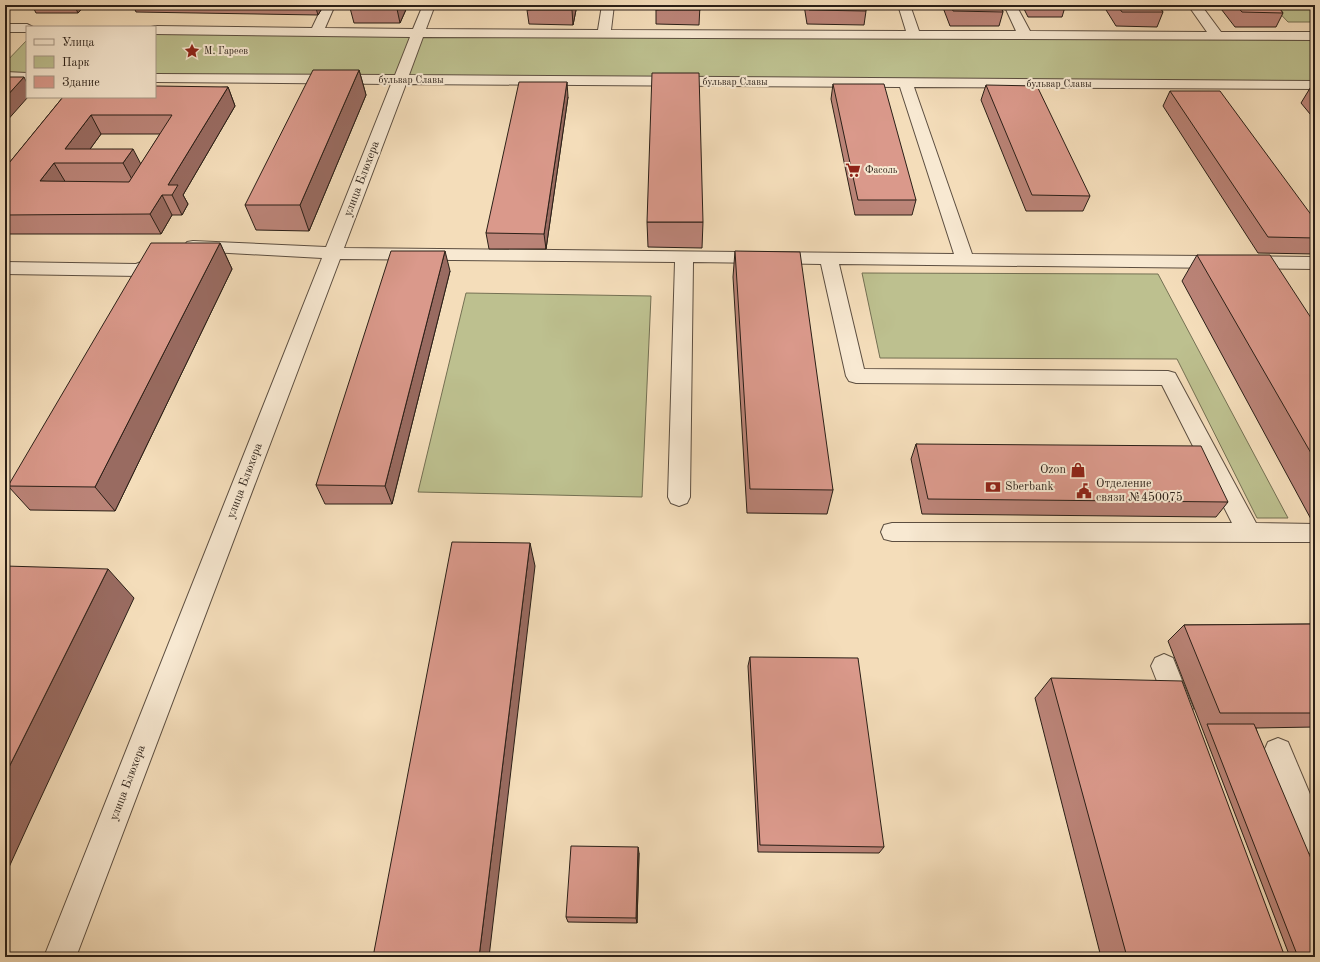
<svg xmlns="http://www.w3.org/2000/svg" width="1320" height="962" font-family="'Old Standard TT',serif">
<rect width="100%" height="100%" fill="#f4ddba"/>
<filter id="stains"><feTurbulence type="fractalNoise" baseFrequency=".005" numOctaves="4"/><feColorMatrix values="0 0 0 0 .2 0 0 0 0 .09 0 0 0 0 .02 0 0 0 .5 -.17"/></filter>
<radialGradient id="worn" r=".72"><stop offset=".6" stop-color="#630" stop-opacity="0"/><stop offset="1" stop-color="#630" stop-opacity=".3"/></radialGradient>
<g fill="#bdc08f" stroke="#747053">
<polygon points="1272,5 1315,5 1315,22 1288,22"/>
<polygon points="155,33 1315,40 1315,83 155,75"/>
<polygon points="27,40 27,74 5,74 5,63"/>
<polygon points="862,273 1158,274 1288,518 1257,518 1177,359 880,358"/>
<polygon points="466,293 651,296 642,497 418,492"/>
</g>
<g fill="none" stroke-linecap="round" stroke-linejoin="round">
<g stroke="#5c4e40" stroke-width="2">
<g id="minor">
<path d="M 323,5 L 335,5 L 325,28 L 413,29 L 423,5 L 435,5 L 426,29 L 598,30 L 602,5 L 614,5 L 611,30 L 906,31 L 898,5 L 910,5 L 919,31 L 1016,31 L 1004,5 L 1016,5 L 1030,31 L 1207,32 L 1188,5 L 1201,5 L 1221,32 L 1315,32 L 1315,40 L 423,37 L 409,75 L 1315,81 L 1315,89 L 914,87 L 972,254 L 1315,257 L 1315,269 L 839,264 L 864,369 L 1168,371 L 1175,373 L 1256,523 L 1315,524 L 1315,542 L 892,541 L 884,539 L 881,532 L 884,525 L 892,523 L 1232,523 L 1162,385 L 856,383 L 849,381 L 846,376 L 821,264 L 693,262 L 690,497 L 687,503 L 679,506 L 671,503 L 668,497 L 675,262 L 340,259 L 76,957 L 44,957 L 322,258 L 193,251 L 187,250 L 184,246 L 187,242 L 193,241 L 326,247 L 391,84 L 155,82 L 155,74 L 395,75 L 410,37 L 155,34 L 155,27 L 151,27 L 155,26 L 312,28 ZM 406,84 L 900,87 L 954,254 L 344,248 Z"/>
<polygon points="5,24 27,24 33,27 27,27 27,32 5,32"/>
<polygon points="5,72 27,73 27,81 5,80"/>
<polygon points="163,253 169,255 172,259 169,263 139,276 5,274 5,262 136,264"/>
<polygon points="1164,654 1173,658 1193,708 1189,717 1180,720 1171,717 1151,666 1155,658"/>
<polygon points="1278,738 1288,742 1315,806 1315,856 1305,851 1264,751 1268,742"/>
</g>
</g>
<use href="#minor" fill="#f8e9d2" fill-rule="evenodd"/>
</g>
<g fill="#bb8478" stroke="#2a1f17" fill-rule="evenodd">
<polygon points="32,5 85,5 78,13 36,13"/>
<polygon points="133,5 324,5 318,15 136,12"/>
<polygon points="408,5 400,23 354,23 350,8"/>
<polygon points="577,5 573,25 529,24 527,10"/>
<polygon points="700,5 699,25 656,24 656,10"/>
<polygon points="804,5 865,5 866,11 864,25 807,24"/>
<polygon points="942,5 1000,5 1003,12 999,26 950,26"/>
<polygon points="1022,5 1064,5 1065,7 1062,17 1028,17"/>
<polygon points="1103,5 1158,5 1163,12 1157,27 1116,26"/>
<polygon points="1218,5 1277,5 1283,13 1276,27 1235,27"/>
<polygon points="359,70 366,95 309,231 256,230 245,205"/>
<polygon points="1315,80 1315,120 1301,103"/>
<polygon points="833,84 916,200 912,215 855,215 831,99"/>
<polygon points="986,85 1090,196 1083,211 1026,211 981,100"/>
<path d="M 228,87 L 235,106 L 183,195 L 188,204 L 182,215 L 172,215 L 161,234 L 5,234 L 5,168 L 63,97 ZM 101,134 L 160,134 L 141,164 L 90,149 Z"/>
<polygon points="1170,91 1315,220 1315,254 1258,253 1163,106"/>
<polygon points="568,97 546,249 489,249 486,233"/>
<polygon points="647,222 703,222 702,248 648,247"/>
<polygon points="220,243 232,269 115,511 30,510 8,486"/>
<polygon points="735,251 833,490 827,514 747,513 733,277"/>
<polygon points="1197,255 1315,324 1315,521 1312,521 1182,281"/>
<polygon points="450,271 392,504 325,504 316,485"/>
<polygon points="916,444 1228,502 1216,517 922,514 911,459"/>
<polygon points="1315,624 1315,727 1256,728 1315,957 1290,957 1202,728 1168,641 1184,625"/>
<polygon points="750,657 884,847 879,853 758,852 748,666"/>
<polygon points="1051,678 1285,957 1101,957 1035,698"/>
<polygon points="639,853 637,923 568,922 566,917"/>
</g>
<g fill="#996b61" stroke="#2a1f17">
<polygon points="74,5 85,5 78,13"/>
<polygon points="315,5 324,5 318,15"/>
<polygon points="398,5 408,5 400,23 397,9"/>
<polygon points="573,5 577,5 573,25 572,10"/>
<polygon points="359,70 366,95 309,231 300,205"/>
<polygon points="24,77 27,83 27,97 28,97 5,123 5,98"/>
<polygon points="567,82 568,97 546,249 544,234"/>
<polygon points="228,87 235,106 183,195 188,204 182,215 172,195 168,185"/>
<polygon points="91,115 101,134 80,163 65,149"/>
<polygon points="133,149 143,168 134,183 123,163"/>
<polygon points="54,163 66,183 40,181"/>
<polygon points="162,195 172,215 161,234 150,214"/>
<polygon points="220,243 232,269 115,511 95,487"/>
<polygon points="445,251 450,271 392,504 385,486"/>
<polygon points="530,543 535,566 489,957 479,957"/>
<polygon points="108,569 134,598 30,821 5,876 5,775"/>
<polygon points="638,847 639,853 637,923 636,918"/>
</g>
<g fill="#da998b" stroke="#2a1f17" fill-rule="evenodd">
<polygon points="352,5 398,5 397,9 350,8"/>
<polygon points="529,5 573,5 572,10 527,10"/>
<rect x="656" y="5" width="44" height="5"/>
<polygon points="808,5 865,5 866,11 809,10"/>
<polygon points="951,5 1000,5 1003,12 953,11"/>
<polygon points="1031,5 1064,5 1065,7 1032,7"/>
<polygon points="1117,5 1158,5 1163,12 1122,12"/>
<polygon points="1236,5 1277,5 1283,13 1242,12"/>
<polygon points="313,70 359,70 300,205 245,205"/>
<polygon points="652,73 699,73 703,222 647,222"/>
<polygon points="5,77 24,77 5,98"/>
<polygon points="519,82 567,82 544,234 486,233"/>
<polygon points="833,84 884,84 916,200 858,200"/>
<polygon points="986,85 1037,86 1090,196 1032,195"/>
<path d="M 155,86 L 228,87 L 168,185 L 178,185 L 172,195 L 162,195 L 150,214 L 5,215 L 5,168 L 63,97 L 155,97 ZM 91,115 L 172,115 L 129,182 L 40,181 L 54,163 L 123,163 L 133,149 L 65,149 Z"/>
<polygon points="1170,91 1220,91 1315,220 1315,238 1268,237"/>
<polygon points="151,243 220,243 95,487 8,486"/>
<polygon points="391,251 445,251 385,486 316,485"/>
<polygon points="735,251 800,252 833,490 750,489"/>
<polygon points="1197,255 1270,255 1315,324 1315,460"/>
<polygon points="916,444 1201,446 1228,502 928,499"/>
<polygon points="452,542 530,543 479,957 373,957"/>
<polygon points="5,566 108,569 5,775"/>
<polygon points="1315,624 1315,713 1220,713 1184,625"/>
<polygon points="750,657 858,658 884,847 760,845"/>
<polygon points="1051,678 1182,681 1285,957 1127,957"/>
<polygon points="1207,724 1254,724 1315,868 1315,957 1298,957"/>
<polygon points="571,846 638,847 636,918 566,917"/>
</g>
<defs>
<g id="sight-bare" transform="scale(1.2)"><path d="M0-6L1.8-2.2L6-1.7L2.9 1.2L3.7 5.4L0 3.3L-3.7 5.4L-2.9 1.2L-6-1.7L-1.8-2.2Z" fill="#8f2418" stroke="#f8e9d2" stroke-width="2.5" paint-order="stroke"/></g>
<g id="supermarket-bare" transform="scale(1.2)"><path d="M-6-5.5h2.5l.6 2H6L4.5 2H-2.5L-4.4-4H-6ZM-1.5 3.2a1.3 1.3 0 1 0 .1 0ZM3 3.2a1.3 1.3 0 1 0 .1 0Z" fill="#8f2418" stroke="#f8e9d2" stroke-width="2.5" paint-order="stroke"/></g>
<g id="shop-bare" transform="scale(1.2)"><path d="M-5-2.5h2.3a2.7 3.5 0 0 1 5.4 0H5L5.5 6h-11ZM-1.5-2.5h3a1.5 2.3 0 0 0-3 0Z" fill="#8f2418" stroke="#f8e9d2" stroke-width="2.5" paint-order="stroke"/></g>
<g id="bank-bare" transform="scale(1.2)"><path d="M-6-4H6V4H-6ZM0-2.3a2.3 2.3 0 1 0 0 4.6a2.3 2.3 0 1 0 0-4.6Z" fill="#8f2418" stroke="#f8e9d2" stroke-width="2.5" paint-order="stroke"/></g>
<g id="civic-bare" transform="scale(1.2)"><path d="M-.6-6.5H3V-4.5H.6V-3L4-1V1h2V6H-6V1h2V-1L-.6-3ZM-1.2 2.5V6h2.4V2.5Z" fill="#8f2418" stroke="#f8e9d2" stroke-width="2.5" paint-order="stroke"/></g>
</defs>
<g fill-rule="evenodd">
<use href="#sight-bare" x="192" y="51"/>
<use href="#supermarket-bare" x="853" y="170"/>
<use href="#shop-bare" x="1078" y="470"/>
<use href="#bank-bare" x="993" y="487"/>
<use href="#civic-bare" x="1084" y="491"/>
</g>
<g text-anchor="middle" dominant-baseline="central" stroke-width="4" stroke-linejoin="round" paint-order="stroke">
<g font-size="10" fill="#2a1f17" stroke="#f8e9d2" text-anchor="start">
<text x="204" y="51">М. Гареев</text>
<text x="865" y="170">Фасоль</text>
</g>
<g font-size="10" fill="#2a1f17" stroke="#f8e9d2">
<text x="411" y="80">бульвар Славы</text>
<text x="735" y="82">бульвар Славы</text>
<text x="1059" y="84">бульвар Славы</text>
</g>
<g font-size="12" fill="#2a1f17" stroke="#f8e9d2">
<text transform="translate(362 179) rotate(-69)">улица Блюхера</text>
<text transform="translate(245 481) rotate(-69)">улица Блюхера</text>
<text transform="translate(128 783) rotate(-69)">улица Блюхера</text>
</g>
<g font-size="12" fill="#2a1f17" stroke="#f8e9d2" text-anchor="start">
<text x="1066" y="470" text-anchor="end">Ozon</text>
<text x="1096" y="484">Отделение<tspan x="1096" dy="14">связи №450075</tspan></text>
<text x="1005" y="487">Sberbank</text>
</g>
</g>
<rect width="1320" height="962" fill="none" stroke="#f4ddba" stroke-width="20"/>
<rect x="6" y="6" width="1308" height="950" fill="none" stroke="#2a1f17" stroke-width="2"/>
<rect x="10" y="10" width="1300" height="942" fill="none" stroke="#2a1f17"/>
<rect x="26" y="26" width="130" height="72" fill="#f8e9d2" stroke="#a69887"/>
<rect x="34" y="39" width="20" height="6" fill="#f8e9d2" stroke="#a69887"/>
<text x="62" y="46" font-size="12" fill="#2a1f17">Улица</text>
<rect x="34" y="56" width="20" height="12" fill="#bdc08f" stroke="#a69887"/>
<text x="62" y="66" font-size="12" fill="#2a1f17">Парк</text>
<rect x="34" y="76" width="20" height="12" fill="#da998b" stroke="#a69887"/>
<text x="62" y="86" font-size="12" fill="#2a1f17">Здание</text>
<rect width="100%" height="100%" filter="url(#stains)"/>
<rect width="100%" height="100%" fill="url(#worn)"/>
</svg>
